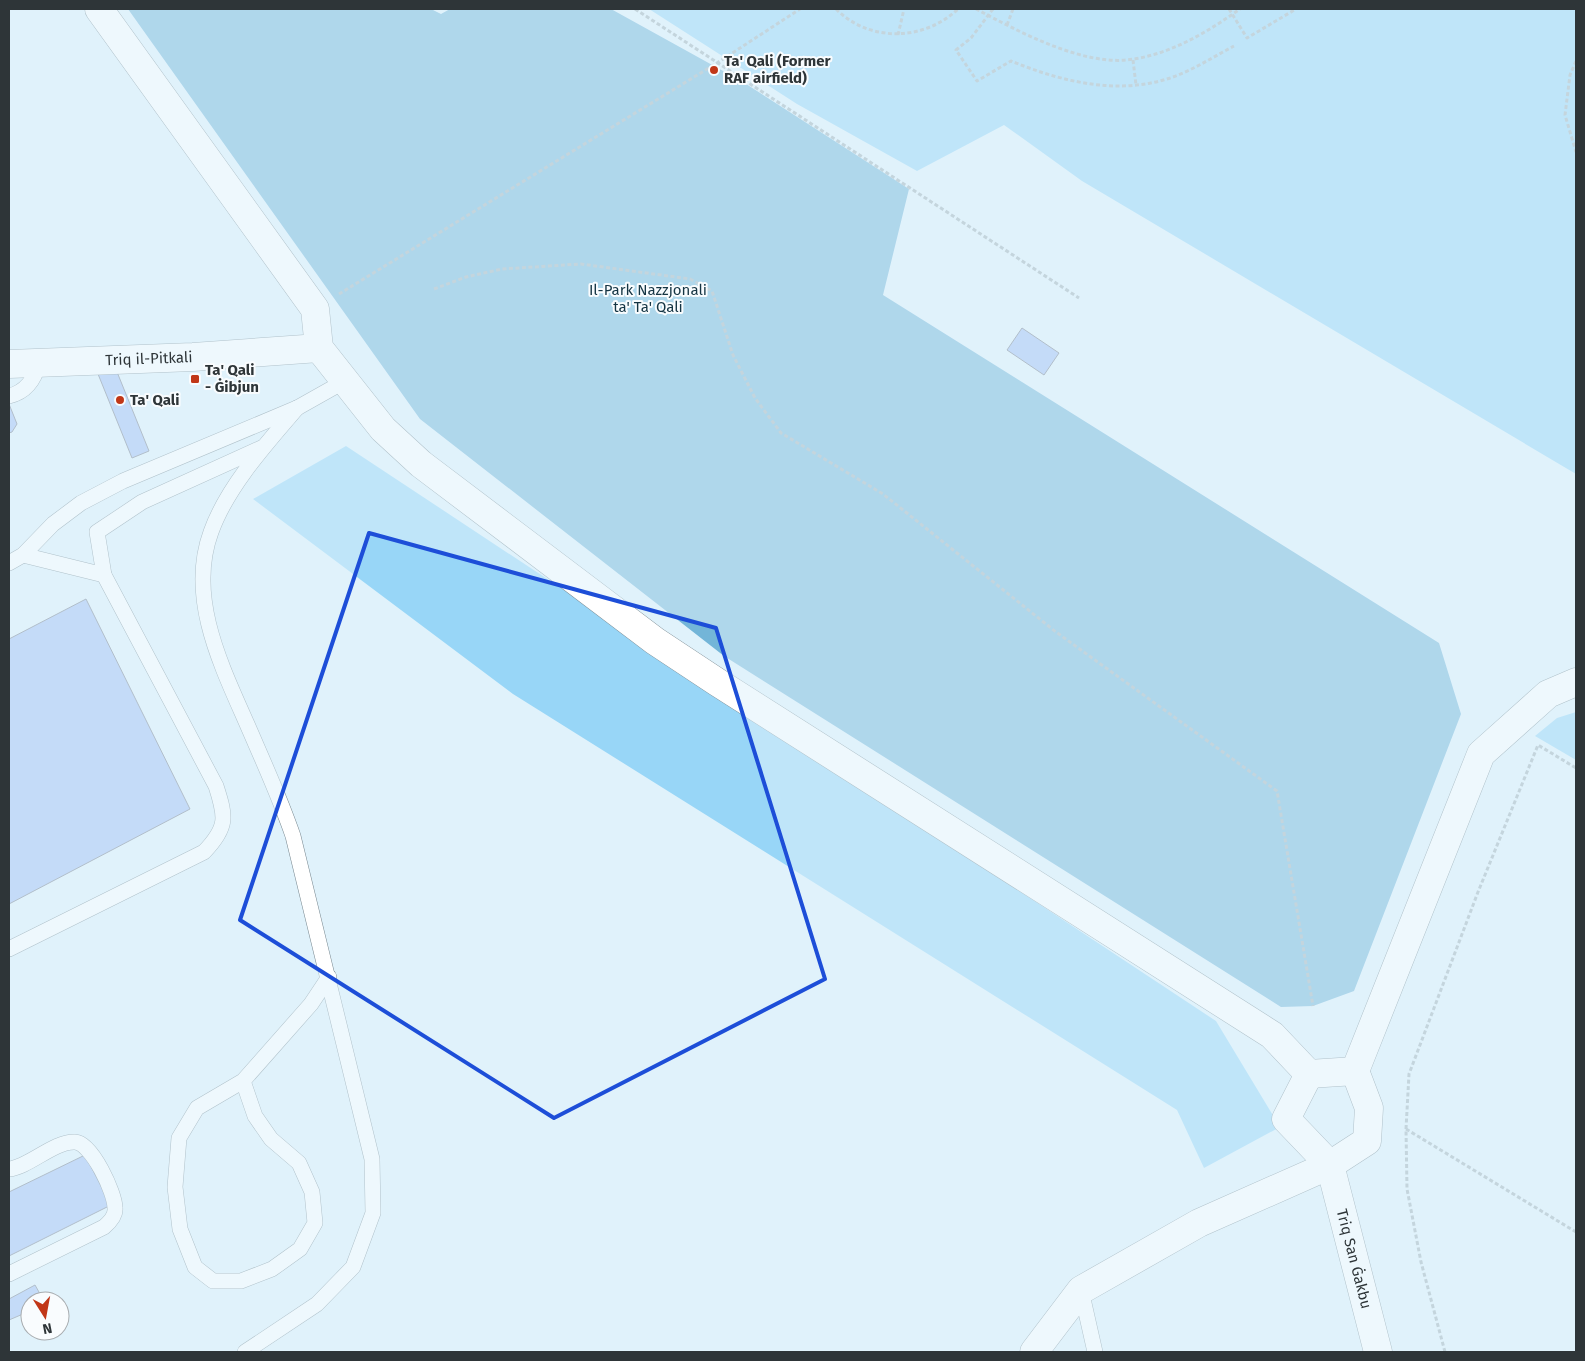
<svg xmlns="http://www.w3.org/2000/svg" width="1585" height="1361" font-family="'Fira Sans',sans-serif">
<rect width="100%" height="100%" fill="#e0f2fb"/>
<g fill="#98d6f7">
<polygon points="649,9 1576,9 1576,474 1082,181 1004,125 917,171 797,104"/>
<polygon points="346,446 1216,1021 1280,1127 1204,1168 1177,1110 513,694 253,499"/>
<polygon points="1576,712 1576,760 1535,736 1557,718"/>
</g>
<polygon fill="#73b5d8" points="128,9 431,9 441,14 450,9 611,9 743,82 909,189 883,295 1439,643 1461,714 1354,991 1313,1006 1281,1007 724,656 420,419"/>
<g fill="#a3bef4" stroke="#79808e">
<polygon points="1022,328 1059,353 1044,375 1007,350"/>
<polygon points="115,367 149,451 132,458 98,374"/>
<polygon points="9,404 17,424 12,432 9,433"/>
<polygon points="86,599 190,809 9,904 9,639"/>
<polygon points="85,1155 111,1205 9,1256 9,1192"/>
<polygon points="35,1285 44,1301 30,1301 30,1311 9,1320 9,1299"/>
</g>
<g fill="none" stroke-linecap="round" stroke-linejoin="round">
<g stroke="#788890" stroke-width="16">
<g id="service">
<path d="M 9,396 C 26,392 35,379 39,362"/>
<polyline points="9,563 23,555 53,524 81,503 123,481 297,408 345,381"/>
<polyline points="104,575 97,532 142,502 261,448"/>
<path d="M 9,949 L 204,852 C 228,827 226,817 216,786 L 104,575 L 23,555"/>
<polyline points="243,1081 197,1108 179,1138 175,1187 180,1229 195,1267 213,1281 241,1281 272,1269 300,1249 315,1223 312,1192 299,1163 271,1139 255,1116 243,1081 311,1004 329,977"/>
<path d="M 9,1169 C 29,1167 54,1141 75,1142 C 92,1143 115,1193 115,1208 C 116,1216 110,1222 104,1227 L 9,1274"/>
<polyline points="1081,1290 1095,1352"/>
<path d="M 245,1352 L 317,1304 L 353,1267 L 373,1213 L 372,1159 L 293,836 C 280,798 263,761 247,724 C 221,665 187,597 211,532 C 227,487 266,444 297,408"/>
</g>
</g>
<g stroke="#788890" stroke-width="29">
<g id="minor">
<polyline points="1309,1074 1355,1071 1481,754 1548,694 1576,682"/>
<polyline points="1034,1352 1081,1290 1199,1223 1330,1165"/>
</g>
</g>
<g stroke="#788890" stroke-width="29">
<g id="tertiary">
<path id="s1" d="M 9,364 L 193,357 L 319,348"/>
</g>
</g>
<g stroke="#788890" stroke-width="29">
<g id="secondary">
<path id="s2" d="M 99,9 L 315,309 L 319,348 L 383,429 L 421,464 L 655,641 L 717,682 L 1272,1035 L 1309,1074 L 1286,1119 L 1330,1165 L 1378,1352"/>
<polyline points="1330,1165 1367,1141 1369,1108 1355,1071"/>
</g>
</g>
<g stroke="#a3b1b8" stroke-width="3" stroke-dasharray="4 2.5" stroke-linecap="butt">
<polyline points="635,9 1079,298"/>
<path d="M 836,9 C 870,43 924,41 958,9"/>
<path d="M 976,9 C 1018,31 1085,68 1134,59 C 1173,53 1209,31 1240,9"/>
<path d="M 993,9 L 971,38 L 956,50 L 977,81 L 1011,61 C 1065,83 1126,98 1183,73 C 1201,65 1217,55 1234,46"/>
<polyline points="1229,9 1247,38 1296,9"/>
<polyline points="1007,25 1013,9"/>
<polyline points="898,35 904,9"/>
<polyline points="1133,60 1136,85"/>
<polyline points="1576,61 1570,75 1565,115 1576,152"/>
<polyline points="434,289 466,277 502,269 581,264 690,279 712,291 733,355 755,398 781,433 883,494 1056,632 1277,791 1313,1006"/>
<polyline points="339,294 717,63 800,9"/>
<polyline points="1406,1129 1576,1232"/>
<polyline points="1445,1352 1421,1262 1407,1189 1406,1129 1409,1074 1478,892 1538,745 1576,768"/>
</g>
<use href="#service" stroke="#fff" stroke-width="15"/>
<use href="#minor" stroke="#fff" stroke-width="28"/>
<use href="#tertiary" stroke="#fff" stroke-width="28"/>
<use href="#secondary" stroke="#fff" stroke-width="28"/>
</g>
<path d="M0 0H1585V1361H0ZM 369,533 L 716,628 L 825,979 L 554,1118 L 240,920 Z" fill="#e0f2fb" fill-opacity=".55" fill-rule="evenodd"/>
<path fill="none" stroke="#1d4ed8" stroke-width="4" stroke-linejoin="round" d="M 369,533 L 716,628 L 825,979 L 554,1118 L 240,920 Z"/>
<g fill="#c13718" stroke="#f9fcfe" stroke-width="2">
<circle cx="714" cy="70" r="5"/>
<rect x="190" y="374" width="10" height="10" rx="2.5"/>
<circle cx="120" cy="400" r="5"/>
</g>
<g text-anchor="middle" dominant-baseline="central" stroke-width="4" stroke-linejoin="round" paint-order="stroke">
<g font-size="15" font-weight="bold" fill="#2e3538" stroke="#f9fcfe" text-anchor="start">
<text x="724" y="61">Ta' Qali (Former<tspan x="724" dy="17">RAF airfield)</tspan></text>
<text x="205" y="370">Ta' Qali<tspan x="205" dy="17">- Ġibjun</tspan></text>
<text x="130" y="400">Ta' Qali</text>
</g>
<g font-size="15" fill="#153544" stroke="#f9fcfe">
<text x="648" y="290">Il-Park Nazzjonali<tspan x="648" dy="17">ta' Ta' Qali</tspan></text>
</g>
<g font-size="15" fill="#2e3538" stroke="#f9fcfe">
<text stroke="none"><textPath href="#s1" startOffset="140">Triq il-Pitkali</textPath></text>
<text stroke="none"><textPath href="#s2" startOffset="1854">Triq San Ġakbu</textPath></text>
</g>
</g>
<rect width="1585" height="1361" fill="none" stroke="#2e3538" stroke-width="20"/>
<g transform="translate(45 1316) rotate(169)"><circle r="24" fill="#f9fcfe" stroke="#a8acaf"/>
<path d="M0-4L9 19L0 12L-9 19Z" fill="#c13718"/>
<text y="-8" font-size="14" font-weight="bold" text-anchor="middle" fill="#2e3538">N</text>
</g>
</svg>
